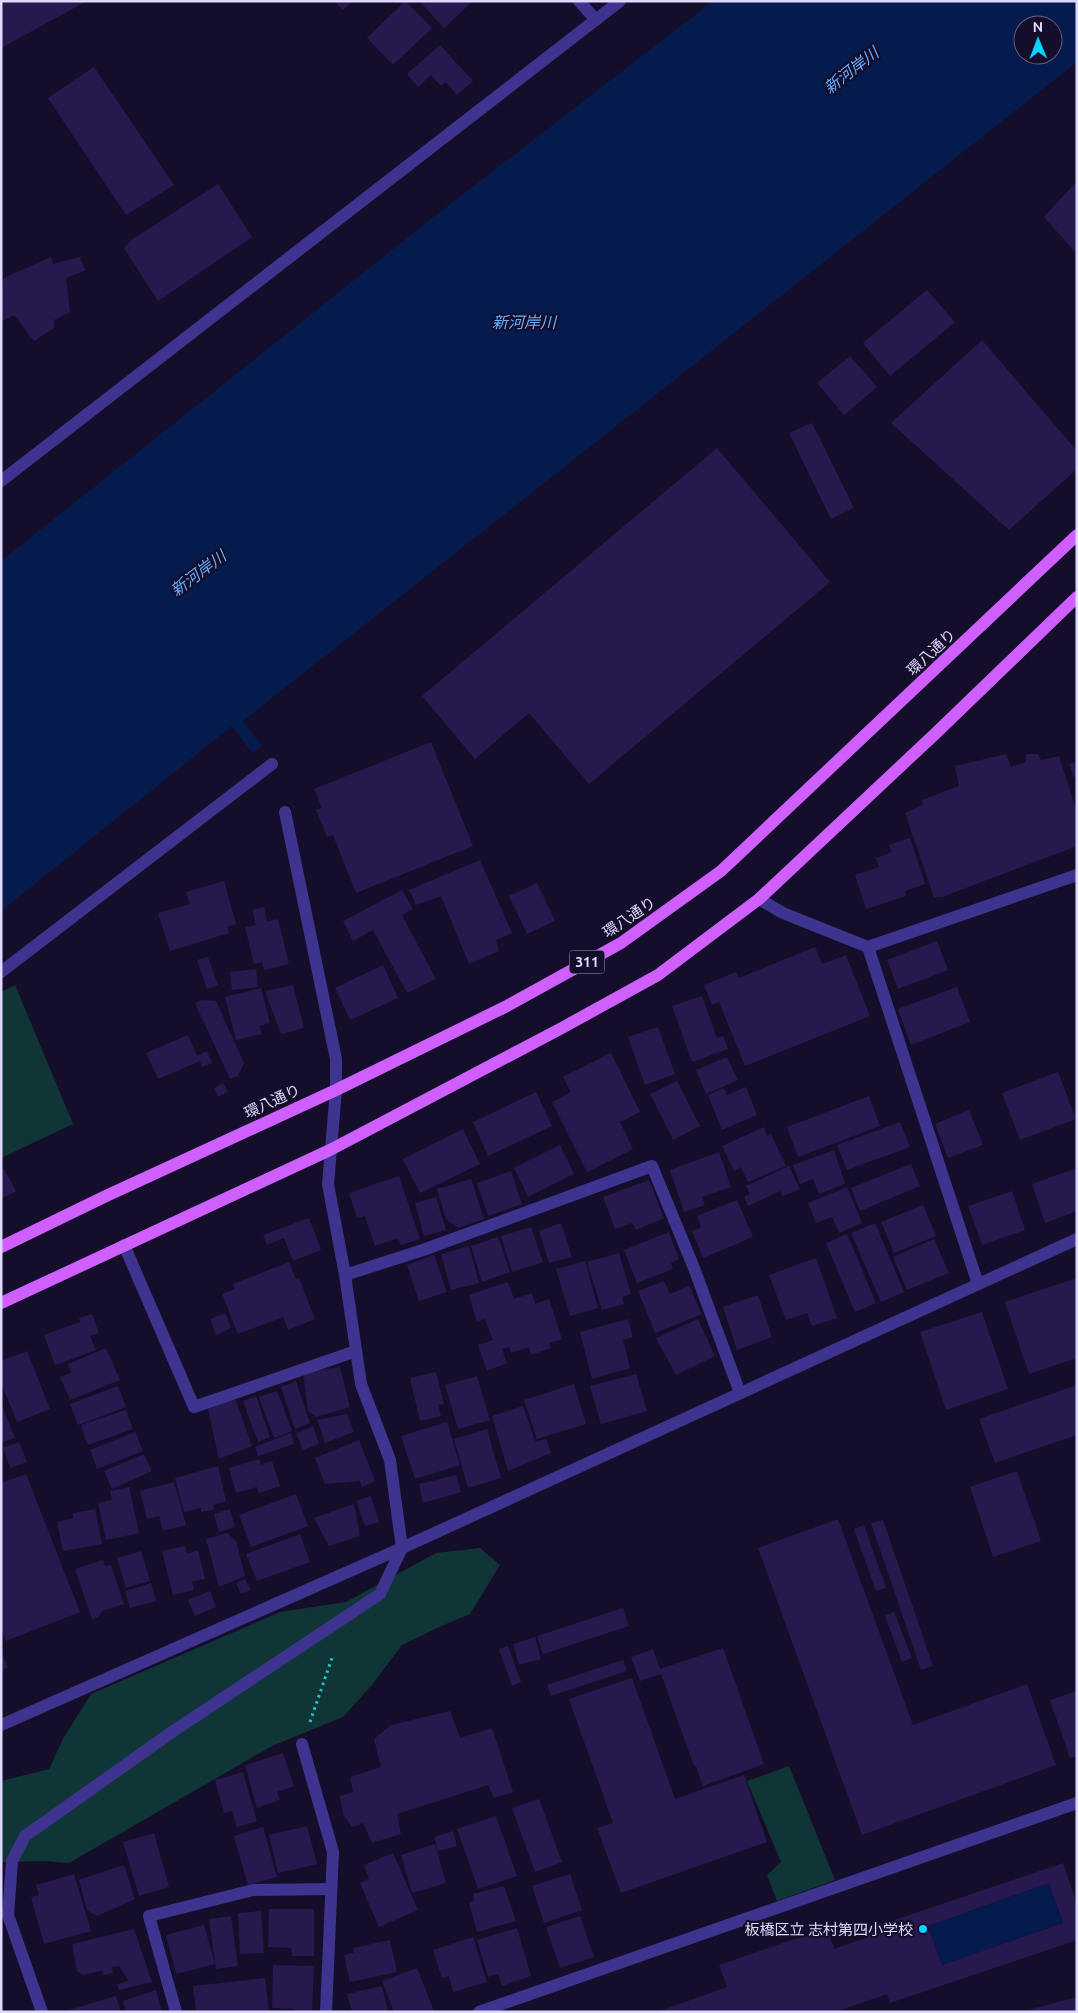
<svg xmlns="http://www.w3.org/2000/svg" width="1078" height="2013" font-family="Ubuntu,'Noto Sans JP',sans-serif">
<rect width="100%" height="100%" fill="#150e2b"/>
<g fill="#103536">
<polygon points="15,985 73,1124 1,1158 1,992"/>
<polygon points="480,1548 500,1565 470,1614 439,1627 402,1645 371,1686 343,1717 272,1746 69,1863 45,1861 1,1862 1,1781 49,1769 63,1739 91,1694 280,1612 346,1602 436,1553"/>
<polygon points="789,1766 835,1880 777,1901 767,1875 781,1862 747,1781"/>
</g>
<g fill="#051a4d" fill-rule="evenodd">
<path d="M 713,1 L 1077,1 L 1077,62 L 243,721 L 262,746 L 252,753 L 232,726 L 1,911 L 1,561 L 436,215 ZM 1023,25 L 1053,25 L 1053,55 L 1023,55 Z"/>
<polygon points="1049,1883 1063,1923 942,1965 928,1926"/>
</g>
<g fill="#27184e" fill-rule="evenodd">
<polygon points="1,1 87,1 1,48"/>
<polygon points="334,1 353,1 343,10"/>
<polygon points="405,1 432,28 393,65 367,38"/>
<polygon points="419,1 473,1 444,28"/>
<polygon points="440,45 473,81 457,95 446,82 441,86 431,75 418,87 407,74"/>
<polygon points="94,67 174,185 126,215 48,98"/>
<polygon points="1077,181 1077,254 1044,217"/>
<polygon points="218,184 252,237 158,301 124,248 133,239"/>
<polygon points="51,257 53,264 79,257 86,270 66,278 70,312 54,320 54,328 34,341 14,315 1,322 1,286 4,278"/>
<polygon points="927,290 955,322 890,376 863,343"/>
<polygon points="982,340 1077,451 1077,469 1009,530 891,423"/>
<polygon points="850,356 877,387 844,415 817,383"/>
<polygon points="812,423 854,508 831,519 789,433"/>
<polygon points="717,448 830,582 589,784 529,713 475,759 422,696"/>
<polygon points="431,742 473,846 356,893 333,835 327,837 316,810 322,808 314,789"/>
<polygon points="1006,754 1011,767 1026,762 1026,754 1038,754 1041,760 1059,756 1077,812 1077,846 942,897 934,897 905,813 923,805 922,800 959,786 955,766"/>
<polygon points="1077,762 1077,777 1074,778 1069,764"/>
<polygon points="910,838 925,884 905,891 906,896 866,909 855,875 879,867 876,858 892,852 889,845"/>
<polygon points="480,860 512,933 496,940 499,951 469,964 441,896 416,905 409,890"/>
<polygon points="224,881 236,924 227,927 229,933 170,951 158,913 190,904 186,892"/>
<polygon points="537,883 555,921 527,934 509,896"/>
<polygon points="402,890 413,909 402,915 436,979 407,993 373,930 353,941 343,921"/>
<polygon points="264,907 267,922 278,919 289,964 264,970 262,962 254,964 245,927 256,925 252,910"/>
<polygon points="937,941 948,970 898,989 887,960"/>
<polygon points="815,947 822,964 846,955 870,1016 745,1066 719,1002 712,1005 704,985 736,972 739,978"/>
<polygon points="208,957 218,985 207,989 197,960"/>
<polygon points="383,965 398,998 350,1020 335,988"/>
<polygon points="256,969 258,987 232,990 230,972"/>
<polygon points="293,985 304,1028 281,1034 265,991"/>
<polygon points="957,987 970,1022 911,1045 898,1009"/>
<polygon points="261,988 270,1023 259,1026 262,1034 236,1040 225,997"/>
<polygon points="702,996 717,1038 723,1036 728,1049 692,1062 672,1006"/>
<polygon points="202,1000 216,1001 244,1063 238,1076 230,1079 195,1003"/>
<polygon points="658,1027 675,1074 645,1085 628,1037"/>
<polygon points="188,1035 197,1056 207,1051 212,1063 202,1067 200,1061 158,1079 146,1053"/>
<polygon points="611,1053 640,1112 620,1122 633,1149 587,1172 552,1102 571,1092 563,1077"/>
<polygon points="727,1057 738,1080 706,1094 696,1070"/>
<polygon points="1058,1072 1076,1119 1020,1140 1002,1093"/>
<polygon points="677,1081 700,1126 673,1140 650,1094"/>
<polygon points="223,1083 228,1092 218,1097 214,1088"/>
<polygon points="746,1087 757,1115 722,1130 708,1095 724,1088 727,1095"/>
<polygon points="536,1092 552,1126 488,1156 473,1122"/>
<polygon points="869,1096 880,1126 798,1157 787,1127"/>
<polygon points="969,1110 983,1145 948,1158 935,1124"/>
<polygon points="900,1122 910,1147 847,1170 837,1145"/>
<polygon points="764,1127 767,1136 771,1134 786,1166 748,1182 741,1167 734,1171 722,1146"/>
<polygon points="463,1129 480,1164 420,1193 403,1159"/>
<polygon points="560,1145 574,1174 528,1197 514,1168"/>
<polygon points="834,1150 845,1184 819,1194 813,1179 800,1184 793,1165"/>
<polygon points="719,1152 731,1187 702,1197 705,1205 684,1212 670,1170"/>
<polygon points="911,1164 920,1186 860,1211 851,1188"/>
<polygon points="789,1166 800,1189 783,1196 780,1191 748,1206 744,1197 750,1194 746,1186"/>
<polygon points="1077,1168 1077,1211 1045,1223 1032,1184"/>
<polygon points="4,1169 16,1191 1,1199 1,1170"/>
<polygon points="511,1171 522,1204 488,1216 477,1183"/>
<polygon points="399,1176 420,1239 401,1245 398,1238 375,1246 365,1216 357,1218 349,1193"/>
<polygon points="471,1179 484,1219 458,1228 446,1219 437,1189"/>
<polygon points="649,1180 664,1218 636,1230 632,1223 615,1229 603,1197"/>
<polygon points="847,1187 862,1223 839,1233 832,1217 816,1223 808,1203"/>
<polygon points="1012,1191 1025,1230 982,1245 968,1206"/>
<polygon points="436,1197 446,1230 424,1236 415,1203"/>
<polygon points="737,1200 753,1237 703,1258 692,1231 701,1227 697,1216"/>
<polygon points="923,1205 936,1236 894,1253 881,1222"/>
<polygon points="309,1218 321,1250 293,1261 284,1238 267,1245 263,1235"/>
<polygon points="561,1223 572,1257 549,1263 539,1231"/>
<polygon points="875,1223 904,1292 881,1302 851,1233"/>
<polygon points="531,1227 543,1262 512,1272 501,1236"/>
<polygon points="669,1232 679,1259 671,1263 673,1269 637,1283 624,1250"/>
<polygon points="847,1234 876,1303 855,1312 826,1243"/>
<polygon points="498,1237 510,1272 482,1282 471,1246"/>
<polygon points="934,1239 949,1273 907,1290 893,1257"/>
<polygon points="469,1246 479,1283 451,1290 441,1254"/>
<polygon points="619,1253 631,1294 622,1297 624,1304 602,1310 587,1262"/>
<polygon points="434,1255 447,1292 419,1301 407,1265"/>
<polygon points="816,1258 837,1318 812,1326 807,1313 786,1320 769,1275"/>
<polygon points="585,1261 598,1308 570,1316 556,1269"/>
<polygon points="289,1262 296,1279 299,1278 315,1319 288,1330 283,1317 238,1334 222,1294 235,1289 233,1284"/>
<polygon points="1077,1278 1077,1358 1029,1374 1005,1302"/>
<polygon points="664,1281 670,1294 689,1286 702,1314 655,1333 638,1291"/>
<polygon points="508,1282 514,1299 532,1293 535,1304 549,1299 562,1339 549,1343 551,1348 531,1355 529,1347 511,1353 509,1347 502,1349 507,1363 487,1371 478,1345 493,1340 485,1319 477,1322 469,1295"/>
<polygon points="758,1295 772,1337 737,1350 723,1307"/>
<polygon points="982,1312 1008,1389 946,1410 920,1332"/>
<polygon points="225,1313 231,1328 216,1335 210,1319"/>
<polygon points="92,1314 99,1333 90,1336 96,1350 55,1365 44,1335 80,1322 79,1318"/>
<polygon points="628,1319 633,1337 623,1340 630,1368 592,1379 580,1332"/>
<polygon points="698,1319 715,1356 676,1375 656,1338"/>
<polygon points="106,1348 120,1380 70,1400 60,1377 71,1373 68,1364"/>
<polygon points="27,1351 50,1409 17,1422 1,1383 1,1361"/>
<polygon points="340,1367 350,1407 316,1417 308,1411 303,1372"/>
<polygon points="436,1372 444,1404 438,1405 441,1416 420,1421 410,1378"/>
<polygon points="636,1374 647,1411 601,1424 590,1386"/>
<polygon points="477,1376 490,1420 458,1429 445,1385"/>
<polygon points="296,1381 310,1423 295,1429 281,1387"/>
<polygon points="574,1384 586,1424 537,1439 524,1400"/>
<polygon points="1077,1385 1077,1435 995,1463 979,1419"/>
<polygon points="118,1386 126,1407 78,1425 70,1404"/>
<polygon points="277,1391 292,1431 274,1438 259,1397"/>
<polygon points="256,1396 270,1437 258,1442 243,1401"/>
<polygon points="235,1398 252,1446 219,1459 208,1409"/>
<polygon points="1,1403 15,1438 1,1443"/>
<polygon points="523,1406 535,1441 546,1439 551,1453 508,1471 492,1416"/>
<polygon points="126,1410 133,1429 88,1445 81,1425"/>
<polygon points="347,1414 354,1432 325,1443 317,1420"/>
<polygon points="447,1422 460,1465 415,1479 401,1436"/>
<polygon points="313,1426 319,1444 303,1450 296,1433"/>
<polygon points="487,1429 501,1478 468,1488 454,1439"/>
<polygon points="135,1432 143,1451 97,1469 90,1450"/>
<polygon points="291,1433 294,1444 258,1456 255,1447"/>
<polygon points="359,1440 375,1481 362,1487 360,1481 325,1484 315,1458"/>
<polygon points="19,1442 27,1462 10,1468 3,1448"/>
<polygon points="144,1454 152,1471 112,1489 104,1471"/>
<polygon points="259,1459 261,1465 272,1461 280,1486 259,1493 257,1487 236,1493 229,1468"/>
<polygon points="218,1466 226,1501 213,1505 214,1510 201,1512 201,1508 184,1512 175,1478"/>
<polygon points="1017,1471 1041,1541 993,1557 970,1487"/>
<polygon points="26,1474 80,1612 6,1641 1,1629 1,1483"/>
<polygon points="456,1475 461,1492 423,1503 419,1484"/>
<polygon points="174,1482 186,1525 163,1531 159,1516 147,1519 140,1491"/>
<polygon points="129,1487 139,1533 106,1540 98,1503 112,1500 110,1491"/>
<polygon points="296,1494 308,1526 251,1547 239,1515"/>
<polygon points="371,1496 379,1522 365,1526 356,1501"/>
<polygon points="354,1504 360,1536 329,1546 314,1518"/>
<polygon points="95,1509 102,1544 63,1551 57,1522 73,1518 73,1513"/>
<polygon points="230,1509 235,1527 219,1532 214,1514"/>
<polygon points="838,1519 913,1725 1027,1684 1056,1765 862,1835 758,1548"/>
<polygon points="883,1520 933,1666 921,1670 871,1523"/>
<polygon points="864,1525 886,1588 876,1591 854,1529"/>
<polygon points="227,1533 236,1541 245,1576 219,1587 206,1539"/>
<polygon points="300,1534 310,1562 257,1581 246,1554"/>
<polygon points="185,1546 187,1554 198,1550 205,1579 192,1581 194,1590 173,1595 162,1551"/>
<polygon points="141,1551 150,1581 126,1588 117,1558"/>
<polygon points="103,1560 105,1566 111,1565 124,1604 102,1611 98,1618 92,1619 75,1569"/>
<polygon points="245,1579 251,1590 241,1594 236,1583"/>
<polygon points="151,1583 156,1601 130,1608 125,1591"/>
<polygon points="210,1591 216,1607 195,1616 188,1600"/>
<polygon points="623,1608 629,1626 543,1654 537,1636"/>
<polygon points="894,1612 912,1658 902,1662 885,1616"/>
<polygon points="535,1637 541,1659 519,1665 513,1644"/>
<polygon points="508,1646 521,1682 512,1686 499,1649"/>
<polygon points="723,1648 764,1764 703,1786 696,1766 694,1766 661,1674 640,1681 631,1657 653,1649 660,1669"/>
<polygon points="1,1651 8,1667 1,1670"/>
<polygon points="623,1660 627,1671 551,1696 547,1685"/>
<polygon points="632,1678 675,1799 744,1775 767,1842 621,1893 597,1828 613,1823 569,1699"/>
<polygon points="1077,1691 1077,1756 1070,1758 1050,1700"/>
<polygon points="450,1711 460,1738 492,1728 513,1792 494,1798 488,1785 397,1814 401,1834 372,1843 363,1823 352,1827 343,1814 340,1796 353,1792 350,1777 381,1767 374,1739 391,1725"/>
<polygon points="283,1753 294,1786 277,1792 280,1800 257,1808 245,1765"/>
<polygon points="243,1772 257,1821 237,1827 232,1811 224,1813 215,1780"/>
<polygon points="539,1799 562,1862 535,1872 512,1808"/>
<polygon points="496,1816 517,1876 478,1889 457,1829"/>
<polygon points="307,1826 317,1864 278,1873 269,1835"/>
<polygon points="263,1827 277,1877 248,1885 234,1836"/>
<polygon points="453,1831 457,1846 438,1851 434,1837"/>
<polygon points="154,1833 169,1887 139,1896 123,1842"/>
<polygon points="435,1844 446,1883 412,1893 401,1855"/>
<polygon points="393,1853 418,1910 379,1927 360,1883 369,1879 364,1865"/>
<path d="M 1063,1863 L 1077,1904 L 1077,1940 L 890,2003 L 887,1994 L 835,2012 L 657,2012 L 727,1987 L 719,1965 L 827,1928 L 834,1949 L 868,1937 L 865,1930 ZM 1049,1883 L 1063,1923 L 942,1965 L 928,1926 Z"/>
<polygon points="124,1865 135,1899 97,1916 87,1910 79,1880"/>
<polygon points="74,1874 91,1931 44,1944 31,1897 39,1895 36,1885"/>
<polygon points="570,1874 582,1910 544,1923 532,1886"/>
<polygon points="504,1886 516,1921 477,1932 469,1903 474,1900 473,1894"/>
<polygon points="269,1909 314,1909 314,1956 292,1956 291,1948 268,1947"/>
<polygon points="261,1911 264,1953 240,1954 238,1913"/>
<polygon points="231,1916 238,1966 216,1969 209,1919"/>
<polygon points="580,1916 594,1957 560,1968 546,1927"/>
<polygon points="204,1925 215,1964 176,1974 166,1935"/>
<polygon points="517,1928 531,1976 502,1986 498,1974 488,1977 477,1940"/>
<polygon points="134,1929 152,1982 119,1990 117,1984 129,1981 119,1966 112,1967 113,1973 104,1975 102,1971 83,1975 77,1971 72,1944"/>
<polygon points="473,1937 487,1982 453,1992 449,1976 442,1978 433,1950"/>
<polygon points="390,1940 397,1972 350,1982 344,1955 354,1953 353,1948"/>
<polygon points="273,1965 314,1966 312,2012 294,2012 294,2009 272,2008"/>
<polygon points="417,1968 434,2011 394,2012 382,1981"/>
<polygon points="265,1978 269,2012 196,2012 193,1986"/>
<polygon points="382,1986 388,2012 352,2012 347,1994"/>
<polygon points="156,1990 162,2012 126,2012 123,2001"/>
<polygon points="116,1996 121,2012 66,2012 66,2011"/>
<polygon points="1077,1997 1077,2012 1024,2012 1024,2011"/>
</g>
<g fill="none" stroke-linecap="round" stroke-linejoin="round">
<polyline stroke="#23c6c8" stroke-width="3" stroke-dasharray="2.5 4" stroke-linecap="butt" points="310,1722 333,1655"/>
<g stroke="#3e348f" stroke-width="12">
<polyline points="579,1 596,20"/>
<polyline points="1,481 620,1"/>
<polyline points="759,899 783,913 868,947 1077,875"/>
<polyline points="868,947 978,1284"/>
<polyline points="1,972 272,764"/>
<polyline points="124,1245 194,1407 356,1351"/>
<polyline points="345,1275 423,1250 652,1166 694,1268 740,1393"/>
<polyline points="1,1725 402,1548 1077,1239"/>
<polyline points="302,1744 333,1852 326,2012"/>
<polyline points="42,2012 8,1915 12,1861 25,1836 172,1732 380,1594 402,1548 390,1460 361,1384 345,1275 328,1184 336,1090 336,1059 285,812"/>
<polyline points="176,2012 149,1916 253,1890 331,1889"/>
<polyline points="479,2012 1077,1803"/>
</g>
<g stroke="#cf5fff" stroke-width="12">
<polyline points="1,1247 106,1196 336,1090 505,1007 621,943 721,871 1077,535"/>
<polyline points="1,1303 330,1150 560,1029 658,975 759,899 936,733 1077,597"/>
</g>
</g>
<circle fill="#04d4ff" stroke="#150e2b" stroke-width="2" cx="923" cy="1929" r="5"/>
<g text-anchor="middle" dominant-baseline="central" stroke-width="4.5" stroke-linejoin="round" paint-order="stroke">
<rect fill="#150e2b" stroke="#a29bbf" stroke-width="1" x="569.5" y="950.5" width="35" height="23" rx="4"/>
<g font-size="14" font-weight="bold" fill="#dfd8ff">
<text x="587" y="962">311</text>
</g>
<g font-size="15" fill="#dfd8ff" stroke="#150e2b">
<text transform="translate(931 652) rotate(-43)">環八通り</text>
<text transform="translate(629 917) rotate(-34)">環八通り</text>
<text transform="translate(272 1101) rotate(-25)">環八通り</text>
</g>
<g font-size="15" fill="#dfd8ff" stroke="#150e2b" text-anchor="end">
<text x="913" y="1929">板橋区立 志村第四小学校</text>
</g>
<g font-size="16" font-style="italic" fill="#66adff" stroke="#150e2b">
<text transform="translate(851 70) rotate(-38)">新河岸川</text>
<text x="524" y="322">新河岸川</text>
<text transform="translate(198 573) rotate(-37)">新河岸川</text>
</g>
</g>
<rect width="1078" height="2013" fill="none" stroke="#dfd8ff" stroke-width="5"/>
<g transform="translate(1038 40) rotate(359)"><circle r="24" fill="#150e2b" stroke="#665f80"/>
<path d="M0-4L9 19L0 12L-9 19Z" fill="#04d4ff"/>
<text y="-8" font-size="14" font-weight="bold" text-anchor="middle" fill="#dfd8ff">N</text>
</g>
</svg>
